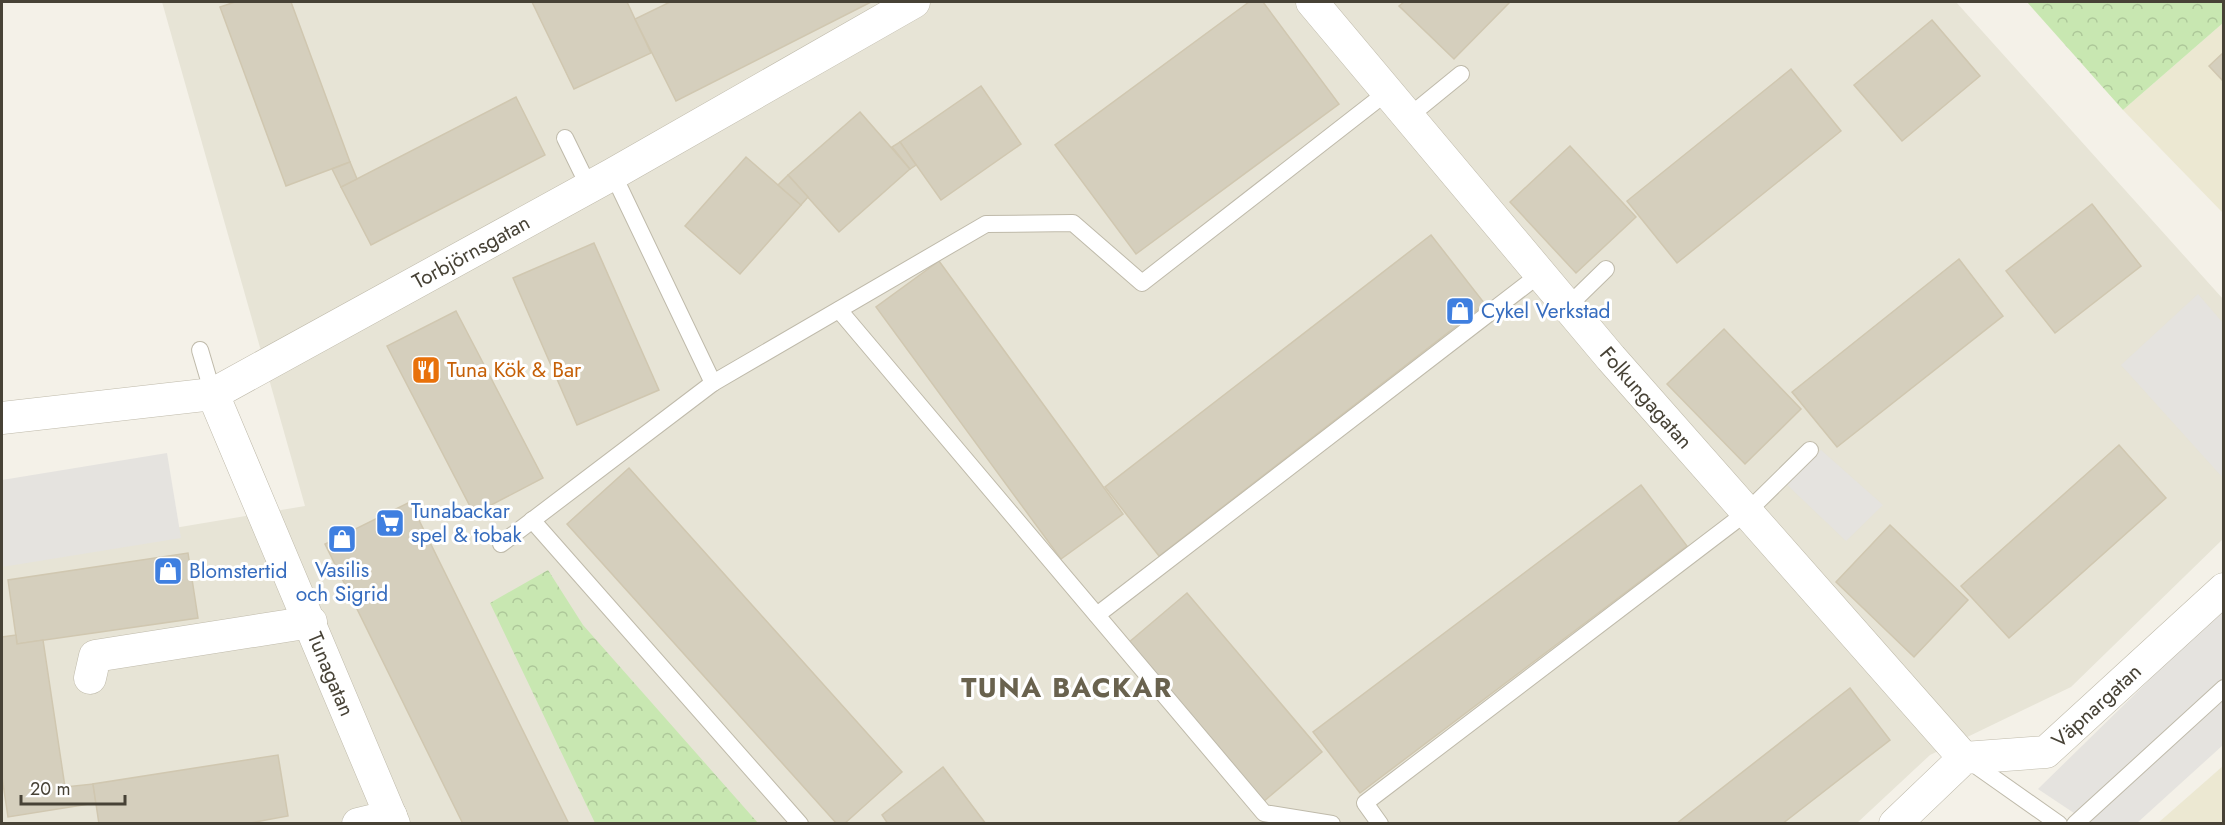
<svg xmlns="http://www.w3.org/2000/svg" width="2225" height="825" font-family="Jost,sans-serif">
<defs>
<pattern id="forest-crowns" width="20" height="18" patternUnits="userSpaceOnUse" patternTransform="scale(1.5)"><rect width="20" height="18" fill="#c8e7b1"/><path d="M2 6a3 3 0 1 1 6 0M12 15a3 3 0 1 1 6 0" fill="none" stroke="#adc799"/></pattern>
</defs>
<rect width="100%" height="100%" fill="#f4f1e8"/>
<polygon fill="#e7e4d6" points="162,2 1956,2 2223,299 2223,539 2071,687 1930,755 1857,823 3,823 2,557 305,506"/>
<g fill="#ece8d2">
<polygon points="2223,23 2223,213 2123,110"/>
<polygon points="2223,766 2223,823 2158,823"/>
</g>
<g fill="url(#forest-crowns)">
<polygon points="2027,2 2223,2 2223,23 2123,110"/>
<polygon points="548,570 583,625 758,823 595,823 490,603"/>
</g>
<g fill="#e5e3df">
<polygon points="2198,294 2223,323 2223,478 2121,365"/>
<polygon points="1821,450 1883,505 1846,541 1781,479"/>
<polygon points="167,453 181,538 2,567 2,480"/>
<polygon points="2223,608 2223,745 2137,823 2089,823 2038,789"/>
</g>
<g fill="#d5cfbd" stroke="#d0c7b0" stroke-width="1.5">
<polygon points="235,2 291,2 350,162 286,186 220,7"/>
<polygon points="532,2 627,2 651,53 574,89"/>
<polygon points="670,2 871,2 676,101 635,19"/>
<polygon points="1249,2 1263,2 1339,104 1136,254 1055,145"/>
<polygon points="1404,2 1510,2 1454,59 1399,6"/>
<polygon points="1932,20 1980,76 1902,141 1854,85"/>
<polygon points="2224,52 2224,82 2209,66"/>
<polygon points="1791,69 1841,131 1677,263 1627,201"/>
<polygon points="981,86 1021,144 941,200 900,142"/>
<polygon points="516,97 545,155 371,245 341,187"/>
<polygon points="860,112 910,169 839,232 788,175"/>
<polygon points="900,142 916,165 910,169 892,147"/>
<polygon points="1570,146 1636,217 1576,273 1510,202"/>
<polygon points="746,157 801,205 740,274 685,226"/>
<polygon points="350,162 357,179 341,187 332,169"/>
<polygon points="788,175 808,197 801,205 778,185"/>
<polygon points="2092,204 2141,266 2055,333 2006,271"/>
<polygon points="1431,235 1485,304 1159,556 1105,487"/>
<polygon points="594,243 659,390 577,425 513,278"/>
<polygon points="1959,259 2003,316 1837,447 1792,392"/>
<polygon points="939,261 1123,514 1061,559 876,307"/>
<polygon points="456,311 543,478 474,514 387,346"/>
<polygon points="1724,329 1801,409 1745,464 1667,384"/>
<polygon points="2119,445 2166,498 2009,638 1961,586"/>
<polygon points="629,468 902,772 844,824 837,824 567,524"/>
<polygon points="1641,485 1687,546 1360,793 1313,732"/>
<polygon points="410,502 569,824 463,824 325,544"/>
<polygon points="1890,525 1968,600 1914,657 1836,582"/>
<polygon points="188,553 198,618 17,644 8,580"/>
<polygon points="1187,593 1322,752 1263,802 1128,643"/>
<polygon points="16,635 17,644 43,640 65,787 93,784 96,803 8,817 2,777 2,637"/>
<polygon points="1850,688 1890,740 1782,824 1676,824"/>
<polygon points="278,755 288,816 245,824 99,824 93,784"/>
<polygon points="943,767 986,824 888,824 882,815"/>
</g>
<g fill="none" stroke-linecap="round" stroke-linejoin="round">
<g stroke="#bfbaaa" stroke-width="18">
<g id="service">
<polyline points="1407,118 1461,74"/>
<polyline points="565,138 589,187"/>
<polyline points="1567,307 1606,269"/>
<polyline points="839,310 1264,813 1332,824"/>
<polyline points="200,350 213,394"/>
<polyline points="713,383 986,224 1073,223 1142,283 1386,93"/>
<polyline points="532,520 800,824"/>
<polyline points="501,544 713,383 613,174"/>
<polyline points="1097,615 1540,274"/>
<polyline points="1968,760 2059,824"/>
<polyline points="1380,824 1365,803 1747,512 1810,450"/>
<polyline points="2075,824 2224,688"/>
</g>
</g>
<g stroke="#bfbaaa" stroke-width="33">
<g id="minor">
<path id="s1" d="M 1312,2 L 1611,358 L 1964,758"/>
<path id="s2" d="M 213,394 L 394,824"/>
<path id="s3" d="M 2,418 L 213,394 L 613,174 L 914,2"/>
<polyline points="90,678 95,656 311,622"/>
<polyline points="358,824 391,816"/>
<path id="s4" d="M 1895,824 L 1964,758 L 2046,752 L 2224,589"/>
</g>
</g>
<use href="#service" stroke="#fff" stroke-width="16"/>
<use href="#minor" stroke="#fff" stroke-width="32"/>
</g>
<defs>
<g id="shop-square" transform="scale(1.5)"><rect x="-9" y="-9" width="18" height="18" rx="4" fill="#3f7fe0" stroke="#fff"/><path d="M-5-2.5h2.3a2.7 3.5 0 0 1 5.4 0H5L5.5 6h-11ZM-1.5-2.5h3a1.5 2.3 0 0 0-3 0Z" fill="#fff"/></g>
<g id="restaurant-square" transform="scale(1.5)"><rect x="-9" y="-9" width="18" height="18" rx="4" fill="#e8710a" stroke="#fff"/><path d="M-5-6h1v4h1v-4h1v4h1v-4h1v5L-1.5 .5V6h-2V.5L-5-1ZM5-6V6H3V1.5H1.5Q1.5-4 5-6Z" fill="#fff"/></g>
<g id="supermarket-square" transform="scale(1.5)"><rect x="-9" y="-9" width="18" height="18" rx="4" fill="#3f7fe0" stroke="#fff"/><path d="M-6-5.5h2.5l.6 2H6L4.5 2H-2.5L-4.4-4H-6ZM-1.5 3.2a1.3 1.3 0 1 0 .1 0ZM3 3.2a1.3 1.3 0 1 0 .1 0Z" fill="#fff"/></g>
</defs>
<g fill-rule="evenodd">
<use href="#shop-square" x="1460" y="311"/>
<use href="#restaurant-square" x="426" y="370"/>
<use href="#supermarket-square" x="390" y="523"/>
<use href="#shop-square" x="342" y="539"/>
<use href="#shop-square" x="168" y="571"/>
</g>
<g text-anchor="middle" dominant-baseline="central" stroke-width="6" stroke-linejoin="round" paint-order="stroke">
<g font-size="21" fill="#474236" stroke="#fff">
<text stroke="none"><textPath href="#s3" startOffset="507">Torbjörnsgatan</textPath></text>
<text stroke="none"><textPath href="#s1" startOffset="518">Folkungagatan</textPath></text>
<text stroke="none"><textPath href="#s2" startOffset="304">Tunagatan</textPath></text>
<text stroke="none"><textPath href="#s4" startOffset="246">Väpnargatan</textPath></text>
</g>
<g font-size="21" fill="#366cbe" stroke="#fff" text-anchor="start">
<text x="1481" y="311">Cykel Verkstad</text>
<text x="411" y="511">Tunabackar<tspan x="411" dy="24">spel &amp; tobak</tspan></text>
<text x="342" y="570" text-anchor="middle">Vasilis<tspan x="342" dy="24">och Sigrid</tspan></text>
<text x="189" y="571">Blomstertid</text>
</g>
<g font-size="21" fill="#c56008" stroke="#fff" text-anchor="start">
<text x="447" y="370">Tuna Kök &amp; Bar</text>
</g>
<g font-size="27" font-weight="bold" letter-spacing="1.5" fill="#69624e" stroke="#fff">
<text x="1067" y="687">TUNA BACKAR</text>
</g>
</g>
<rect width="2225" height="825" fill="none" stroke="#474236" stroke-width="6"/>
<path d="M21 795v9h104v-9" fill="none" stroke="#474236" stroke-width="3"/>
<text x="30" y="795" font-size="18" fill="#474236" stroke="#ffffff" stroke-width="4.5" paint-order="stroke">20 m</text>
</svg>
